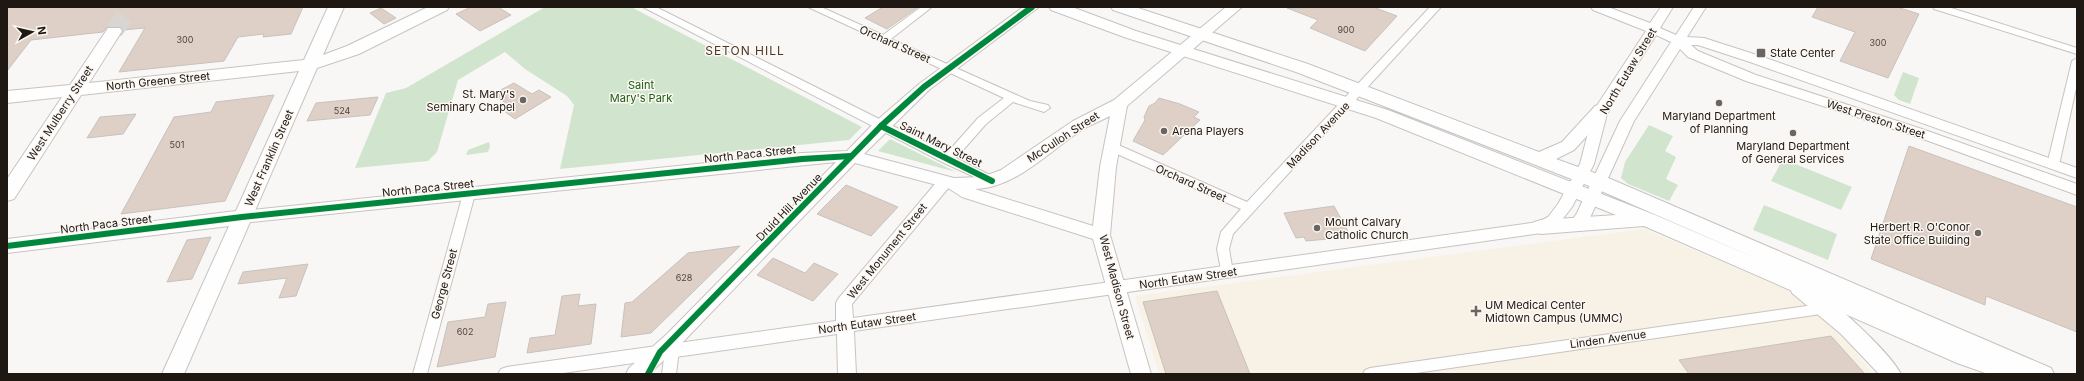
<svg xmlns="http://www.w3.org/2000/svg" width="2084" height="381" font-family="Inter,sans-serif">
<rect width="100%" height="100%" fill="#f9f7f5"/>
<polygon fill="#f8f1e5" points="1644,229 1786,289 1837,329 1873,374 1159,374 1135,296"/>
<g fill="#d1e4cd">
<polygon points="545,7 631,7 862,127 849,140 560,169 574,105 567,96 525,69 505,52 458,80 437,152 428,161 355,168 386,93 406,88"/>
<polygon points="1903,72 1919,78 1910,104 1899,100 1894,95"/>
<polygon points="1649,125 1673,136 1665,151 1676,157 1666,179 1678,185 1669,201 1628,184 1621,178 1625,162"/>
<polygon points="890,139 956,172 878,151"/>
<polygon points="489,142 490,146 488,152 466,155 468,150"/>
<polygon points="1783,159 1852,187 1841,210 1771,181"/>
<polygon points="1764,205 1837,234 1828,260 1753,230"/>
</g>
<g fill="#ded0c6" stroke="#c7c2bd">
<polygon points="7,7 303,7 291,34 263,37 264,34 238,37 224,61 119,72 145,28 123,30 120,26 108,26 103,32 31,40 7,71"/>
<polygon points="471,7 498,7 511,15 480,31 456,14"/>
<polygon points="883,7 918,7 887,29 865,18"/>
<polygon points="1373,7 1397,16 1365,51 1310,28 1318,20 1287,8"/>
<polygon points="1818,7 1897,7 1919,14 1888,78 1840,61 1855,32 1812,17"/>
<polygon points="381,8 396,18 384,24 370,13"/>
<polygon points="514,83 532,94 539,90 551,97 515,119 504,111 511,107 493,94"/>
<polygon points="274,95 225,201 121,214 174,117 211,112 216,102"/>
<polygon points="378,97 370,115 307,121 316,103"/>
<polygon points="1159,98 1180,104 1199,112 1194,117 1200,120 1163,155 1133,141 1145,120 1144,117 1149,106 1155,103"/>
<polygon points="136,114 123,134 87,138 100,117"/>
<polygon points="1909,146 2077,207 2077,332 1986,296 1985,305 1871,259"/>
<polygon points="846,185 898,207 871,236 817,214"/>
<polygon points="1334,206 1351,237 1306,241 1304,237 1296,238 1284,213"/>
<polygon points="211,237 192,279 167,282 187,240"/>
<polygon points="740,246 651,333 621,337 625,303 632,302 688,253"/>
<polygon points="773,258 805,273 814,263 838,274 813,301 757,275"/>
<polygon points="308,264 296,296 279,298 287,278 238,284 243,272"/>
<polygon points="1217,291 1250,374 1166,374 1143,302"/>
<polygon points="580,294 578,306 596,304 591,344 527,353 530,338 555,335 562,296"/>
<polygon points="506,302 495,357 437,367 448,322 485,317 488,304"/>
<polygon points="1831,336 1865,374 1689,374 1679,360"/>
</g>
<g fill="none" stroke-linecap="round" stroke-linejoin="round">
<polyline stroke="#d8d5d3" stroke-width="18" stroke-dasharray="18 10" stroke-linecap="butt" points="114,31 131,7"/>
<g stroke="#c8c3bf" stroke-width="2">
<g id="minor">
<polygon points="643,7 656,7 947,153 978,118 1004,98 808,7 821,7 883,35 921,7 932,7 891,39 1030,101 1048,105 1050,108 1044,112 1013,102 986,124 956,158 996,178 998,181 992,185 944,163"/>
<polygon points="1430,7 1441,7 1233,234 1229,249 1233,272 1232,275 1222,275 1217,249 1221,232 1241,209 1108,150 1106,147 1108,144 1116,144 1247,202"/>
<polygon points="1933,7 1948,7 2077,48 2077,54 1934,9"/>
<polygon points="2077,58 2077,84 2059,165 2053,169 2047,165 2072,61"/>
<polygon points="469,190 475,194 427,374 413,374 463,194"/>
<polygon points="1828,303 1833,304 1835,308 1833,312 1828,313 1409,374 1363,374 1365,370 1370,368"/>
<polygon points="673,337 678,338 680,342 676,374 662,374 666,342 668,338"/>
</g>
</g>
<g stroke="#c8c3bf" stroke-width="2">
<path id="tertiary" d="M 1591,7 L 1608,7 L 1650,23 L 1661,7 L 1673,7 L 1660,28 L 1676,35 L 1694,7 L 1706,7 L 1687,37 L 1704,38 L 1760,56 L 2077,168 L 2077,178 L 1750,62 L 1698,45 L 1691,45 L 1698,51 L 1756,75 L 1922,129 L 2077,184 L 2077,195 L 1912,135 L 1746,81 L 1688,57 L 1680,49 L 1634,121 L 1589,220 C 1584,227 1581,233 1571,230 L 1568,226 L 1577,213 L 1620,121 L 1671,42 L 1656,35 L 1608,110 L 1594,164 L 1572,207 L 1558,225 L 1541,233 L 854,331 L 856,374 L 838,374 L 837,334 L 556,374 L 498,374 L 501,369 L 507,367 L 836,321 L 836,303 L 838,299 L 940,178 L 945,177 L 950,178 L 952,182 L 950,186 L 852,304 L 853,318 L 1538,222 L 1548,217 L 1558,204 L 1580,164 L 1594,110 L 1646,31 L 1593,10 Z"/>
</g>
<g stroke="#c8c3bf" stroke-width="2">
<g id="secondary">
<path d="M 1023,7 L 1039,7 L 929,90 L 864,154 L 954,178 L 982,177 L 1001,170 L 1073,121 L 1114,100 L 1226,7 L 1242,7 L 1127,106 L 1116,167 L 1110,235 L 1151,374 L 1131,374 L 1093,239 L 962,197 L 948,188 L 855,163 L 681,344 L 649,374 L 626,374 L 629,368 L 667,334 L 836,162 L 242,223 L 236,221 L 233,217 L 236,213 L 242,211 L 802,153 L 847,151 L 875,122 L 919,84 ZM 1110,116 L 1100,167 L 1093,226 L 975,189 C 1017,188 1051,149 1085,128 C 1093,124 1102,120 1110,116 Z"/>
<path d="M 1799,281 C 1822,288 1890,352 1901,374 L 1879,374 L 1841,334 L 1792,293 L 1790,288 L 1792,283 Z"/>
</g>
</g>
<g stroke="#c8c3bf" stroke-width="2">
<g id="primary">
<polygon points="328,7 344,7 323,55 347,46 428,7 449,7 447,10 359,54 317,68 184,374 162,374 229,226 7,253 7,239 236,211 299,71 81,95 14,199 7,201 7,179 62,97 7,103 7,91 70,85 108,28 120,28 122,31 89,83 304,60"/>
<polygon points="1049,7 1072,7 1136,31 1388,110 1655,215 1760,260 1592,187 1296,72 1113,10 1111,7 1135,7 1308,64 1539,152 1562,142 1595,106 1601,104 1607,106 1610,110 1607,114 1574,150 1556,159 1606,177 2051,368 2054,374 1988,374 1957,363 1644,226 1541,234 1534,232 1531,227 1534,222 1541,220 1616,215 1376,118 1124,37 1051,10"/>
</g>
</g>
<use href="#minor" fill="#fefefe" fill-rule="evenodd"/>
<use href="#tertiary" fill="#fefefe" fill-rule="evenodd"/>
<use href="#secondary" fill="#fefefe" fill-rule="evenodd"/>
<use href="#primary" fill="#fefefe" fill-rule="evenodd"/>
<g stroke="#fbf7f3" stroke-width="8">
<g id="cycleway">
<polyline points="881,126 992,181"/>
<polyline points="7,246 242,217 802,159 851,156"/>
<polyline points="648,374 660,352 881,126 924,87 1032,7"/>
</g>
</g>
<use href="#cycleway" stroke="#00873e" stroke-width="6"/>
</g>
<g fill="#6b6561" stroke="#fbf7f3" stroke-width="1.5">
<rect x="1756" y="48" width="10" height="10" rx="2"/>
<circle cx="523" cy="100" r="4"/>
<circle cx="1719" cy="103" r="4"/>
<circle cx="1164" cy="131" r="4"/>
<circle cx="1793" cy="133" r="4"/>
<circle cx="1317" cy="228" r="4"/>
<circle cx="1978" cy="233" r="4"/>
<path d="M1474 305h4v4h4v4h-4v4h-4v-4h-4v-4h4z"/>
</g>
<g text-anchor="middle" dominant-baseline="central" stroke-width="3" stroke-linejoin="round" paint-order="stroke">
<g font-size="9" fill="#4f453e">
<text x="1346" y="29">900</text>
<text x="185" y="39">300</text>
<text x="1878" y="42">300</text>
<text x="342" y="110">524</text>
<text x="177" y="144">501</text>
<text x="684" y="277">628</text>
<text x="465" y="331">602</text>
</g>
<g font-size="11" fill="#1f1711" stroke="#fbf7f3">
<text transform="translate(895 44) rotate(24)">Orchard Street</text>
<text transform="translate(1628 71) rotate(-59)">North Eutaw Street</text>
<text transform="translate(158 81) rotate(-6)">North Greene Street</text>
<text transform="translate(60 113) rotate(-57)">West Mulberry Street</text>
<text transform="translate(1876 119) rotate(18)">West Preston Street</text>
<text transform="translate(1318 135) rotate(-47)">Madison Avenue</text>
<text transform="translate(1063 137) rotate(-33)">McCulloh Street</text>
<text transform="translate(941 144) rotate(26)">Saint Mary Street</text>
<text transform="translate(750 154) rotate(-6)">North Paca Street</text>
<text transform="translate(269 158) rotate(-66)">West Franklin Street</text>
<text transform="translate(1191 183) rotate(24)">Orchard Street</text>
<text transform="translate(428 188) rotate(-6)">North Paca Street</text>
<text transform="translate(789 207) rotate(-46)">Druid Hill Avenue</text>
<text transform="translate(106 224) rotate(-7)">North Paca Street</text>
<text transform="translate(887 251) rotate(-51)">West Monument Street</text>
<text transform="translate(1188 278) rotate(-8)">North Eutaw Street</text>
<text transform="translate(444 284) rotate(-75)">George Street</text>
<text transform="translate(1117 287) rotate(75)">West Madison Street</text>
<text transform="translate(867 323) rotate(-8)">North Eutaw Street</text>
<text transform="translate(1608 339) rotate(-8)">Linden Avenue</text>
</g>
<g font-size="11" fill="#1f1711" stroke="#fbf7f3" text-anchor="start">
<text x="1770" y="53">State Center</text>
<text x="515" y="94" text-anchor="end">St. Mary's<tspan x="515" dy="13">Seminary Chapel</tspan></text>
<text x="1719" y="116" text-anchor="middle">Maryland Department<tspan x="1719" dy="13">of Planning</tspan></text>
<text x="1172" y="131">Arena Players</text>
<text x="1793" y="146" text-anchor="middle">Maryland Department<tspan x="1793" dy="13">of General Services</tspan></text>
<text x="1325" y="222">Mount Calvary<tspan x="1325" dy="13">Catholic Church</tspan></text>
<text x="1970" y="227" text-anchor="end">Herbert R. O'Conor<tspan x="1970" dy="13">State Office Building</tspan></text>
<text x="1485" y="305">UM Medical Center<tspan x="1485" dy="13">Midtown Campus (UMMC)</tspan></text>
</g>
<g font-size="11" fill="#195d0f" stroke="#fbf7f3">
<text x="641" y="85">Saint<tspan x="641" dy="13">Mary's Park</tspan></text>
</g>
<g font-size="12" letter-spacing="1" fill="#4a3828" stroke="#fbf7f3">
<text x="745" y="50">SETON HILL</text>
</g>
</g>
<rect width="2084" height="381" fill="none" stroke="#1f1711" stroke-width="16"/>
<g transform="translate(32 32) rotate(82)" stroke="#fbf7f3" stroke-width="3" paint-order="stroke">
<path d="M0-3L7 15L0 10L-7 15Z" fill="#1f1711"/>
<text y="-6" font-size="11" font-weight="bold" text-anchor="middle" fill="#1f1711">N</text>
</g>
</svg>
